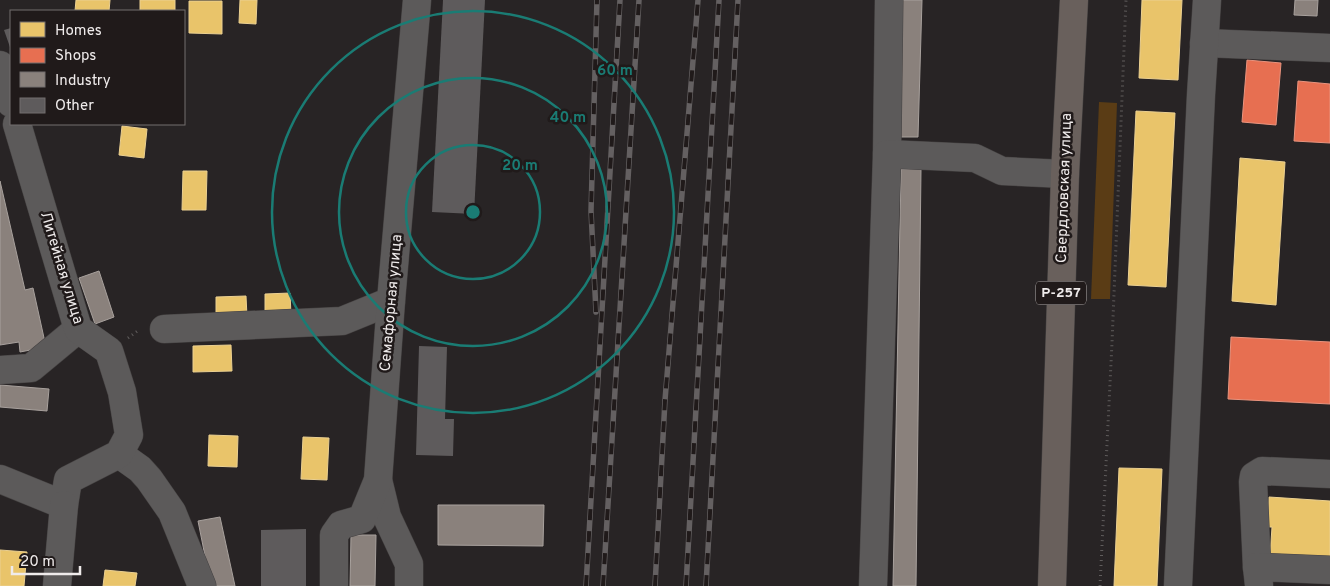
<svg xmlns="http://www.w3.org/2000/svg" width="1330" height="586" font-family="Overpass,sans-serif">
<rect width="100%" height="100%" fill="#282425"/>
<polygon fill="#5a3c15" points="1099,102 1117,103 1110,299 1091,299"/>
<g fill="#e9c46a" stroke="#ebd091">
<polygon points="76,0 110,0 109,11 75,11"/>
<rect x="140" y="0" width="35" height="11"/>
<polygon points="240,0 257,0 256,24 239,23"/>
<polygon points="1142,0 1182,0 1178,80 1139,78"/>
<polygon points="189,1 222,1 222,34 189,33"/>
<polygon points="1136,111 1175,113 1166,287 1128,285"/>
<polygon points="122,126 147,129 144,158 119,155"/>
<polygon points="1240,158 1285,162 1276,305 1232,301"/>
<polygon points="183,171 207,171 206,210 182,210"/>
<polygon points="290,293 291,315 265,316 265,294"/>
<polygon points="246,296 247,317 216,318 216,297"/>
<polygon points="231,345 232,371 193,372 193,346"/>
<polygon points="209,435 238,436 237,467 208,466"/>
<polygon points="303,437 329,438 327,480 301,479"/>
<polygon points="1119,468 1162,469 1157,586 1114,586"/>
<polygon points="1269,497 1330,501 1330,560 1270,557 1272,527 1268,527"/>
<polygon points="0,550 27,552 24,586 0,586"/>
<polygon points="105,570 137,573 135,586 103,586"/>
</g>
<g fill="#e76f51" stroke="#e9947f">
<polygon points="1247,60 1281,63 1276,125 1242,122"/>
<polygon points="1298,81 1330,84 1330,143 1294,141"/>
<polygon points="1231,337 1330,342 1330,404 1228,399"/>
</g>
<g fill="#8a817c" stroke="#a8a19d">
<polygon points="901,0 922,0 918,137 897,137"/>
<polygon points="1295,0 1318,0 1317,16 1294,15"/>
<polygon points="901,169 921,169 916,586 893,586"/>
<polygon points="0,181 25,290 33,288 46,347 20,352 19,342 0,345"/>
<polygon points="99,271 114,317 95,324 79,278"/>
<polygon points="0,385 49,389 47,411 0,407"/>
<polygon points="438,505 544,505 543,546 438,545"/>
<polygon points="220,517 235,586 211,586 198,521"/>
<polygon points="351,535 376,535 375,586 350,586"/>
</g>
<g fill="#5e5b5c">
<polygon points="443,0 485,0 474,214 432,212"/>
<polygon points="11,28 11,50 4,30"/>
<polygon points="419,346 447,347 445,419 454,419 453,456 416,455"/>
<polygon points="306,529 306,586 261,586 261,530"/>
</g>
<g fill="none" stroke-linecap="round" stroke-linejoin="round">
<g stroke="#454242" stroke-width="29">
<g id="minor">
<polyline points="1204,43 1330,48"/>
<polyline points="0,65 11,103"/>
<polyline points="887,154 889,0"/>
<polyline points="164,329 342,321 391,301"/>
<polyline points="0,370 31,368 78,329"/>
<polyline points="119,454 140,469 149,479 172,512 202,586"/>
<polyline points="0,479 64,505 68,480 119,454 129,435 122,392 109,351 78,329 17,124"/>
<polyline points="378,480 387,517 409,564 409,586"/>
<polyline points="1257,567 1253,482 1254,476 1262,471 1330,474"/>
<polyline points="1259,585 1257,567 1330,570"/>
<polyline points="57,586 64,505"/>
<polyline points="334,586 334,535 341,525 362,519 378,480 391,301 417,0"/>
<polyline points="873,586 887,154 975,158 1002,171 1065,174"/>
<polyline points="1178,586 1201,95 1207,0"/>
</g>
</g>
<g stroke="#454242" stroke-width="29">
<polyline id="highway" points="1052,586 1065,174 1074,0"/>
</g>
<g stroke="#605d5d" stroke-width="3" stroke-dasharray="1 4" stroke-linecap="butt">
<polyline points="128,338 139,330"/>
<polyline points="1100,586 1112,343 1126,0"/>
</g>
<use href="#minor" stroke="#5c5a5a" stroke-width="28"/>
<use href="#highway" stroke="#69605c" stroke-width="28"/>
<g stroke="#646061" stroke-width="5.5">
<g id="rail">
<polyline points="596,312 591,211 597,0"/>
<polyline points="586,586 620,0"/>
<polyline points="603,586 639,0"/>
<polyline points="655,586 665,400 698,0"/>
<polyline points="686,586 719,0"/>
<polyline points="706,586 738,0"/>
</g>
</g>
<use href="#rail" stroke="#201a1a" stroke-width="4" stroke-dasharray="11" stroke-linecap="butt"/>
</g>
<g fill="none" stroke="#1a7c74" stroke-width="2.5">
<circle cx="473" cy="212" r="67"/>
<circle cx="473" cy="212" r="134"/>
<circle cx="473" cy="212" r="201"/>
</g>
<g text-anchor="middle" dominant-baseline="central" stroke-width="5" stroke-linejoin="round" paint-order="stroke">
<rect fill="#201a1a" stroke="#b1acac" stroke-width="1" x="1036" y="281.5" width="50" height="23" rx="4"/>
<g font-size="14" font-weight="bold" fill="#efebeb">
<text x="1061" y="293">Р-257</text>
</g>
<g font-size="15" fill="#efebeb" stroke="#201a1a">
<text transform="translate(1065 188) rotate(-88)">Свердловская улица</text>
<text transform="translate(61 268) rotate(73)">Литейная улица</text>
<text transform="translate(392 303) rotate(-85)">Семафорная улица</text>
</g>
</g>
<circle cx="473" cy="212" r="8" fill="#1a7c74" stroke="#201a1a" stroke-width="2.5"/>
<g font-size="15" text-anchor="middle" font-weight="bold" fill="#1a7c74" stroke="#201a1a" stroke-width="5" stroke-linejoin="round" paint-order="stroke">
<text x="615" y="75">60 m</text>
<text x="568" y="122">40 m</text>
<text x="520" y="170">20 m</text>
</g>
<rect x="10" y="10" width="175" height="115" fill="#201a1a" stroke="#736e6e"/>
<rect x="20" y="22" width="25" height="15" fill="#e9c46a" stroke="#736e6e"/>
<text x="55" y="35" font-size="15" fill="#efebeb">Homes</text>
<rect x="20" y="48" width="25" height="15" fill="#e76f51" stroke="#736e6e"/>
<text x="55" y="60" font-size="15" fill="#efebeb">Shops</text>
<rect x="20" y="72" width="25" height="15" fill="#8a817c" stroke="#736e6e"/>
<text x="55" y="85" font-size="15" fill="#efebeb">Industry</text>
<rect x="20" y="98" width="25" height="15" fill="#5e5b5c" stroke="#736e6e"/>
<text x="55" y="110" font-size="15" fill="#efebeb">Other</text>
<path d="M12 566v8h68v-8" fill="none" stroke="#efebeb" stroke-width="2.5"/>
<text x="20" y="566" font-size="15" fill="#efebeb" stroke="#201a1a" stroke-width="4" paint-order="stroke">20 m</text>
</svg>
